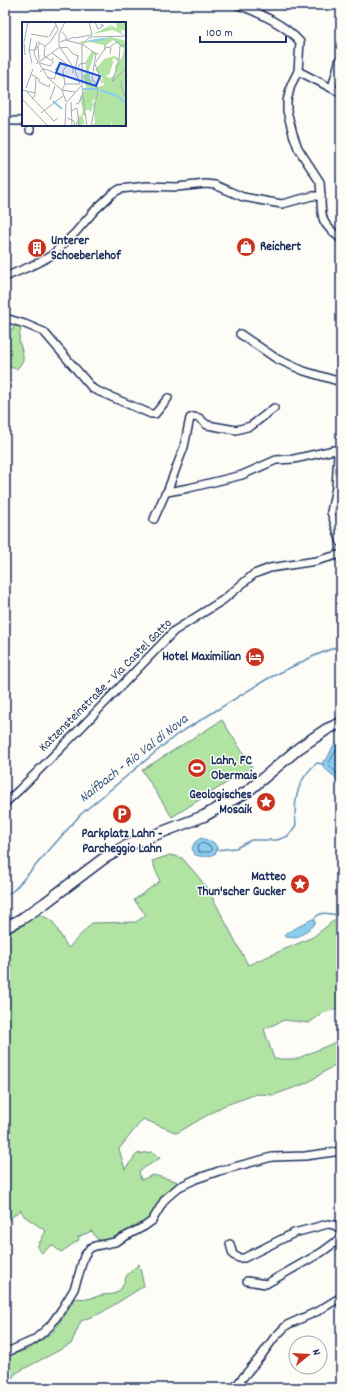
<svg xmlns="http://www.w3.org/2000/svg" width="346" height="1393" font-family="Dekko,sans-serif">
<rect width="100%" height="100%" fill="#fdfcf7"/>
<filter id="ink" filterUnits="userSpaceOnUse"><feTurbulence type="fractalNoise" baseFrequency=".025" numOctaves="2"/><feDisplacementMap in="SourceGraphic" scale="8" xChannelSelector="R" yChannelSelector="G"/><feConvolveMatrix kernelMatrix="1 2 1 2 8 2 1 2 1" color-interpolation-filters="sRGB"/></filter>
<g filter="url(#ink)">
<g fill="#b1e3a3" stroke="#668980">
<polygon points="15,322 19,323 21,327 19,340 23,355 23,361 17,369 5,366 5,328 13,330"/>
<polygon points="222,720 252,767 172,817 142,770"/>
<polygon points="170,855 182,858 197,875 209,891 248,965 313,937 341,915 341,1007 323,1013 309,1023 284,1020 264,1029 274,1059 296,1059 336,1042 341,1048 341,1061 307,1083 274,1095 257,1094 223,1106 177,1133 143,1119 119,1149 125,1169 137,1154 152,1152 160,1158 139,1171 141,1180 153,1175 176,1181 183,1188 167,1202 157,1218 105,1241 97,1239 92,1231 78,1237 79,1240 61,1252 52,1245 42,1253 37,1247 46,1231 24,1216 21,1210 8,1220 5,1226 5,934 39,913 53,922 68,948 92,923 136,922 146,915 134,900 160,881 152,861"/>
<polygon points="139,1264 144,1286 101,1313 81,1321 71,1344 16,1373 5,1388 6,1357 31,1348 55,1330 75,1298 88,1299 102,1295 114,1294 121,1289 127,1275"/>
</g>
<g fill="#8ccded" stroke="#5f8eb4">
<polygon points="341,743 341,789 338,786 339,783 336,778 323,767 323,761 327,759 333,746"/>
<path d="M 201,838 L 213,842 L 217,847 L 216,853 C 210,857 201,858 194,854 L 192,848 L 195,842 Z"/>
<polygon points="312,919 315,920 315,924 304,933 296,938 286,937 285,934"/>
</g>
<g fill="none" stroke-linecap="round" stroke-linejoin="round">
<g stroke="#486e97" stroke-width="1">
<path d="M 341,747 C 333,751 333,758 328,764 L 341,778"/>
<polygon points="202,843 210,846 212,850 210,852 198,852 197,848 199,845"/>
</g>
<g stroke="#5f8eb4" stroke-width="1.5">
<path d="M 216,850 L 236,848 L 251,840 L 277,840 L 288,836 L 296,825 C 293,801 298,778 317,763 L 323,764"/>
<polyline points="5,896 14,890 81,814 175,736 267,679 314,656 341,645"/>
<path d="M 314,919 C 320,911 328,913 337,915"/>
</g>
<g stroke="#1b2f5e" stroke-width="10">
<g id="street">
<path d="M 238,5 C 258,12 286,25 300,42 L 298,71 L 291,85 L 287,101 L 287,111 L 293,134 L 298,148 L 305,159 L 320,182 L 321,196"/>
<polyline points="298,71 341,93"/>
<polyline points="332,88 339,62 341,59"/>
<polyline points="5,121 23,121"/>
<polyline points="30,125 30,130"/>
<path d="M 5,277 L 38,263 L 52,255 L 75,233 L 95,210 L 112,194 L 120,189 L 147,186 L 177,187 L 206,184 L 215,185 L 243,197 L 276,203 L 282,204 L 312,196 L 321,196 C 321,220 322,224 341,239"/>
<polyline points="5,318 25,324 44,332 93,389 151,414 155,414 168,398"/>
<polyline points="240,334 277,359 304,371 341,382"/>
<polyline points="338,453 336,487 331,512 341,543"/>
<polyline points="167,492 184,447 190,418 193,417 199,418 207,425 236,430 251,426 274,408"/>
<polyline points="154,519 165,494 167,492 189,488 242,475 276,460 294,459 334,450 338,453"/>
<polyline points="5,803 19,790 73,736 174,631 223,600 254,574 270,568 316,561 341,554"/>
<polyline points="230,1244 233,1255 239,1258 244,1258 294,1233 328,1224 334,1225 341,1230"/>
<polyline points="247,1281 266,1284 322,1252 341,1238"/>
<polyline points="5,1353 34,1340 50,1326 62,1309 74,1289 79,1274 84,1256 90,1248 95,1246 115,1242 145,1226 152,1221 165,1199 179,1187 196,1179 219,1171 272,1157 305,1156 341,1151"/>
<polyline points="234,1388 261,1356 274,1338 287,1325 318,1311 341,1297"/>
</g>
</g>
<g stroke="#1b2f5e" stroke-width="13">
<polyline id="secondary" points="5,928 23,918 45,903 103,859 126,846 204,816 248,791 299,748 327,729 341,723"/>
</g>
<use href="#street" stroke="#fdfcf7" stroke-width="7"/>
<use href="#secondary" stroke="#fdfcf7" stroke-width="10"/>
</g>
</g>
<defs>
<g id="shop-disc" transform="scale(1)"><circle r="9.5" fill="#c8321e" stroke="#fdfcf7"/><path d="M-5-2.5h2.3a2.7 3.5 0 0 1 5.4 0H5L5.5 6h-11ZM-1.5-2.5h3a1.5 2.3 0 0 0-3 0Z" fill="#fff"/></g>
<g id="building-disc" transform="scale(1)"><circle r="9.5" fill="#c8321e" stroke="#fdfcf7"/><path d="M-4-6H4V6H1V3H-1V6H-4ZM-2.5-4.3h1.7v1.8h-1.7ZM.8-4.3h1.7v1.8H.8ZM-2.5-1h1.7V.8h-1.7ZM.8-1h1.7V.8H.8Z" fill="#fff"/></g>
<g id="hotel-disc" transform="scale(1)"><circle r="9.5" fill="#c8321e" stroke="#fdfcf7"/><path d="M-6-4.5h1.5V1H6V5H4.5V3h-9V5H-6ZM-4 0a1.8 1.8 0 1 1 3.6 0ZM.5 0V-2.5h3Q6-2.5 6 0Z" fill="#fff"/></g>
<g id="stadium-disc" transform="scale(1)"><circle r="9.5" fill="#c8321e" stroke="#fdfcf7"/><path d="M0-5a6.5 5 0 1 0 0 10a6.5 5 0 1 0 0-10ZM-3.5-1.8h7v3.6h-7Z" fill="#fff"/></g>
<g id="sight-disc" transform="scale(1)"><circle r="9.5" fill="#c8321e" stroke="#fdfcf7"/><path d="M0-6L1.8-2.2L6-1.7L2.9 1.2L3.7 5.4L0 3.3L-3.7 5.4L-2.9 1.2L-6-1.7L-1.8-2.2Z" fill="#fff"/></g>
<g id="parking-disc" transform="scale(1)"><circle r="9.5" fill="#c8321e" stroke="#fdfcf7"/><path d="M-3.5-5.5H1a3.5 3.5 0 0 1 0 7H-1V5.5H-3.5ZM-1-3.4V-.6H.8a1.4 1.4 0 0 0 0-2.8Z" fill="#fff"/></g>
</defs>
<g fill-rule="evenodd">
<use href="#shop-disc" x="246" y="247"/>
<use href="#building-disc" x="37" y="248"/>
<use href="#hotel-disc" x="255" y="657"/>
<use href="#stadium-disc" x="197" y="768"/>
<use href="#sight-disc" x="266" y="802"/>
<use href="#parking-disc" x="122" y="814"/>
<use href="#sight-disc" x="300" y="884"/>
</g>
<g text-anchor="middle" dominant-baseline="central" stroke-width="3" stroke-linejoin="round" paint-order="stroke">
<g font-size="13" font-weight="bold" fill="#1b2f5e" stroke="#fdfcf7" text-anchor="start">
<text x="51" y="241">Unterer<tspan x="51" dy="15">Schoeberlehof</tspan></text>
<text x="260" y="247">Reichert</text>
<text x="241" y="657" text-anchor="end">Hotel Maximilian</text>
<text x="211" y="761">Lahn, FC<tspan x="211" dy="15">Obermais</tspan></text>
<text x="252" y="795" text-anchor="end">Geologisches<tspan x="252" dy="15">Mosaik</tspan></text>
<text x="122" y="834" text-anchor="middle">Parkplatz Lahn -<tspan x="122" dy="15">Parcheggio Lahn</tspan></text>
<text x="286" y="877" text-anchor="end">Matteo<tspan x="286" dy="15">Thun'scher Gucker</tspan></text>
</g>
<g font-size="13" fill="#1b2f5e" stroke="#fdfcf7">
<text transform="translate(106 686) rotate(-45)">Katzensteinstraße - Via Castel Gatto</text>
</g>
<g font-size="14" font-style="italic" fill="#375682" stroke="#fdfcf7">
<text transform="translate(134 759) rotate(-38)">Naifbach - Rio Val di Nova</text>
</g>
</g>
<g transform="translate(22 22)">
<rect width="104" height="104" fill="#fdfcf7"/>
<path d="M 94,0 L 100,0 L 101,3 L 101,0 L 104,0 L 104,9 L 99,8 L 99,10 L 102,13 L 104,10 L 104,14 L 91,8 L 71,12 L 91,2 L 87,6 L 91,4 L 95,7 ZM 89,15 L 104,19 L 104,104 L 90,104 L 90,99 L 89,104 L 68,104 L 73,101 L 71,81 L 75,78 L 72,77 L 71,80 L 69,78 L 71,82 L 69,91 L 68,88 L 63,88 L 64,94 L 60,93 L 63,102 L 53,104 L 57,93 L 58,95 L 61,90 L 58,76 L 64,66 L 61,54 L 64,52 L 64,39 L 70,29 L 78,32 L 72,33 L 68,45 L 66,52 L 68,50 L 68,57 L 71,59 L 68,63 L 68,66 L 68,63 L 74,65 L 72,58 L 76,65 L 82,63 L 79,53 L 73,48 L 82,37 L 92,34 L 97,36 L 96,40 L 92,36 L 90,38 L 93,41 L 89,40 L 91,41 L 87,53 L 83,54 L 88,56 L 94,52 L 93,44 L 100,35 L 102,27 L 91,18 L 84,23 L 84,28 L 82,28 L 82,23 L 68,20 L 62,21 L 58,27 L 60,22 L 57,20 Z" fill="#b1e3a3"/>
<path fill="none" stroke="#8ccded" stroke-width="2" d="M 67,19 L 83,17M 61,67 L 75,67M 78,68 L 95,74 L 102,80M 31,79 L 40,87"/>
<path fill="none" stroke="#a3aaba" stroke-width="1" d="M 43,0 L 37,12 L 37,24 L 51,45 L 51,51M 73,0 L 76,7 L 80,5 L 79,2 L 82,4M 40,10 L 44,14 L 44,18 L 52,15M 9,12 L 26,15M 27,15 L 34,3M 9,16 L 7,28 L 10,41M 52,16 L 70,13 L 67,0M 2,20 L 6,0M 15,20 L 12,31 L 14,36 L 26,56 L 40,68 L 44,80M 38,20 L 43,18 L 59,22M 2,21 L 3,33M 18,21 L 23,24 L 28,20 L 36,8 L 33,0M 60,22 L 74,32 L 70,56 L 76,67 L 69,104M 60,22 L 68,15 L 104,14M 104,23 L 98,24 L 97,39 L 90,60 L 104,46M 16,24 L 17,38M 23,24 L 22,34 L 30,39 L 31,36M 88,25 L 95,20 L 99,23M 38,26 L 45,25 L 51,32 L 57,34M 7,28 L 13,28 L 18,21 L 16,20M 30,31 L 46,43M 56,34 L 53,48 L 58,62M 74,40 L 84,25 L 89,26 L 88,32M 18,41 L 28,44 L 32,39M 14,42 L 38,25M 73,42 L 80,61M 52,46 L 56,46 L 58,42 L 64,41M 33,48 L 38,42 L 43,43M 18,50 L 21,47 L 26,48 L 42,55M 9,52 L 17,57 L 17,60 L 27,65 L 28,62M 25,55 L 32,57 L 34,52M 100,59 L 99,64 L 103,74M 43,62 L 41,49 L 45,43M 60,64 L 63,90M 60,64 L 60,22M 4,66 L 11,47M 0,68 L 13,71M 5,70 L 32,99 L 36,96M 53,70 L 40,68 L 43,62 L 58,62M 0,77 L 26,104M 10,77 L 13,73 L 14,55M 28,78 L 33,64M 45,80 L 59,64M 49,80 L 50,103M 54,82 L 57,81 L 61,70M 49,89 L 55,86 L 57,103M 63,90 L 65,104M 19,91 L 41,74M 45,96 L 52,99 L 53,104M 43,104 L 44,81"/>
<path fill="#1d4ed8" fill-opacity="0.15" stroke="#1d4ed8" stroke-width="2" d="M 38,41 L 78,54 L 74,64 L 34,51 Z"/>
<rect width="104" height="104" fill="none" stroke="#1b2f5e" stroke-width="2"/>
</g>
<rect width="346" height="1393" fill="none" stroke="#fdfcf7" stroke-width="20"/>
<rect x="10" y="10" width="326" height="1373" fill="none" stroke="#1b2f5e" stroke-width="1.5" filter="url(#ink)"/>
<g transform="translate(308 1355) rotate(72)"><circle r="19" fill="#fdfcf7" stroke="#a3aaba"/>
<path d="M0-3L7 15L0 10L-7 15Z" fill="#c8321e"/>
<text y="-6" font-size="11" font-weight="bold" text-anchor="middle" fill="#1b2f5e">N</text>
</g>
<path d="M200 36v6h86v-6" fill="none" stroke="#1b2f5e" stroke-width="2"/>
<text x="206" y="36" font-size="12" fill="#1b2f5e" stroke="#fdfcf7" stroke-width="3" paint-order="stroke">100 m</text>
</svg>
